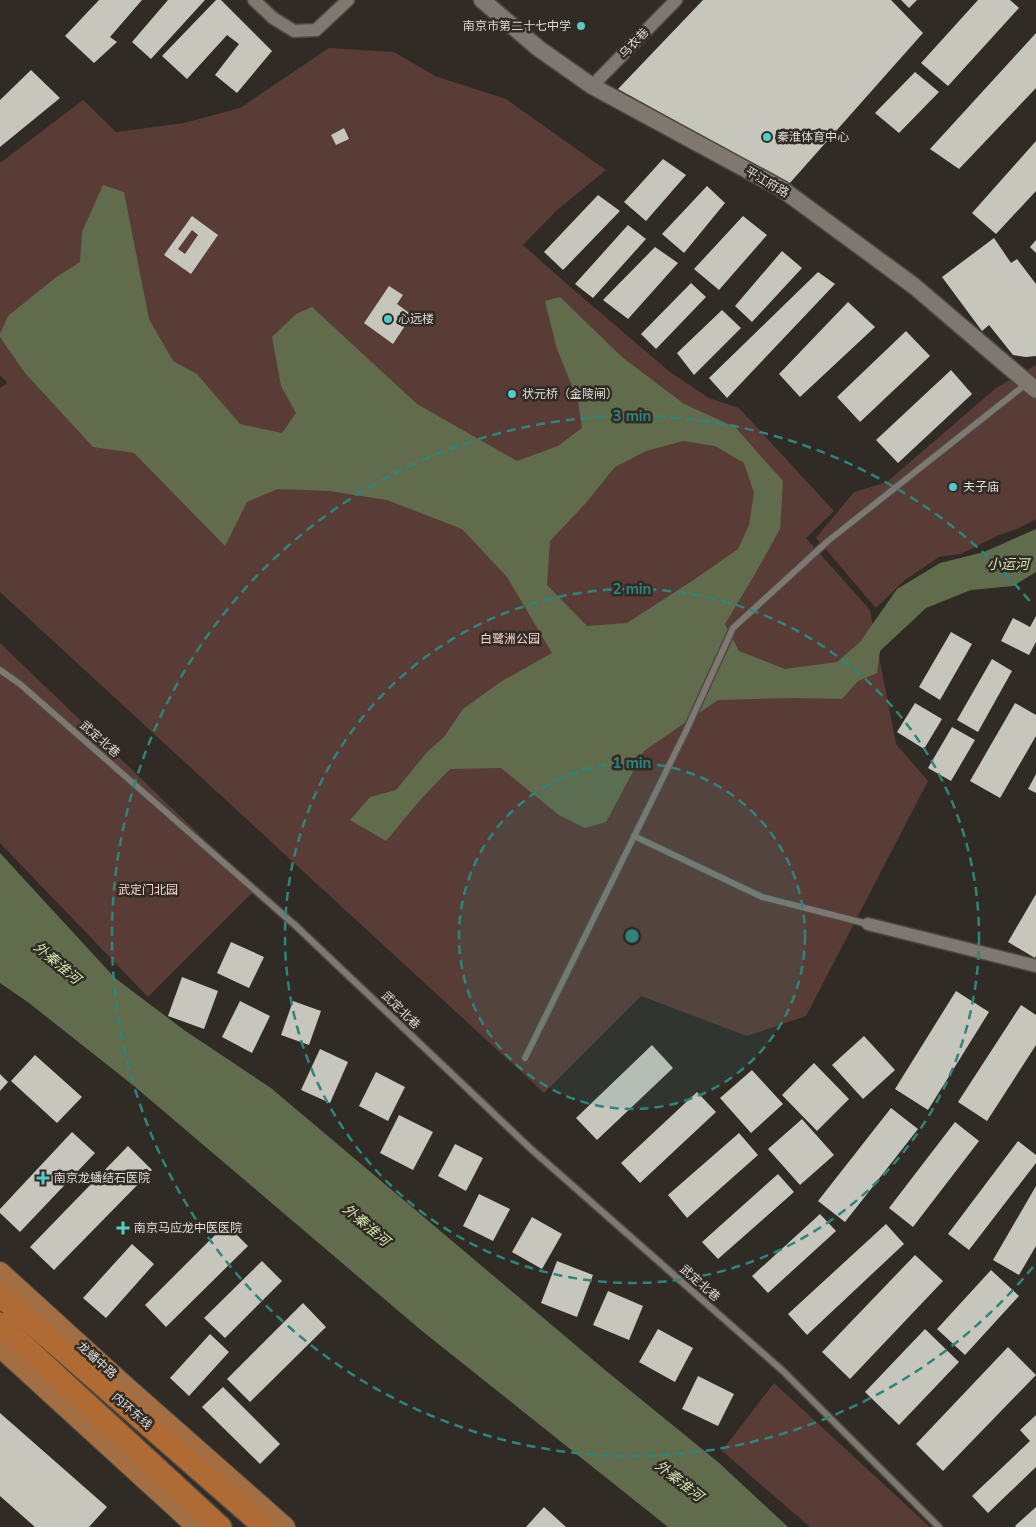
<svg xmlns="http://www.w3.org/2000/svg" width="1036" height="1527" font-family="'Nunito Sans','Noto Sans SC',sans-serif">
<rect width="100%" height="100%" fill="#302b25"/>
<g fill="#593c36">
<polygon points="329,48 394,52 435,76 506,99 606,170 557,210 523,245 568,285 670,372 709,398 739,408 834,511 806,538 870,610 896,744 928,781 806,1016 747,1036 641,996 544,1093 0,592 0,388 7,383 0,375 0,163 83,100 116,132 184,123 240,108"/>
<polygon points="1036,365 1036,519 1017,529 999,535 961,554 939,557 905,580 876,608 816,538 854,492 887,482 996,388"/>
<polygon points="0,643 256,889 148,997 0,843"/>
<polygon points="774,1383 930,1527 810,1527 722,1451"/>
</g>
<g fill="#616c4d" fill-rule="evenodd">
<path d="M 103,185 L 124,192 L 149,319 L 173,361 L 197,374 L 240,424 L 282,433 L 296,413 L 281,386 L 272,337 L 296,314 L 312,307 L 417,404 L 517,461 L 558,446 L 582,428 L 578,401 L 557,349 L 545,301 L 560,297 L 622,357 L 684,404 L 735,427 L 783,481 L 780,529 L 755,574 L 725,624 L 739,651 L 785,669 L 837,662 L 860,642 L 897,589 L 940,563 L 984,552 L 1036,529 L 1036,572 L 1013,586 L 971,590 L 926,608 L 880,651 L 877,673 L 858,681 L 842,699 L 794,698 L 718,700 L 644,751 L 606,822 L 585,828 L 559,815 L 501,768 L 450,769 L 421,799 L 386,841 L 350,820 L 370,797 L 396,790 L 428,751 L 444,737 L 463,709 L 502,681 L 552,653 L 507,577 L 462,529 L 387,500 L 329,491 L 278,489 L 247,502 L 225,546 L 134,453 L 93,447 L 25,373 L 0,337 L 0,334 L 8,316 L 55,278 L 80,262 L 82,232 ZM 683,441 L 715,446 L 744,463 L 754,493 L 749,525 L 738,549 L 695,579 L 627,623 L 587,626 L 547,585 L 550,541 L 585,504 L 615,467 L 646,451 Z"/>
<polygon points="0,853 115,978 184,1030 271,1088 605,1370 718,1462 788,1527 668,1527 422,1331 134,1086 29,1003 0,983"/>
</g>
<g fill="#c7c6bc" fill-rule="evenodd">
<polygon points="99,0 142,0 110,37 117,42 94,63 65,36"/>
<polygon points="168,0 205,0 151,59 132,42"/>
<polygon points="216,0 221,0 272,51 237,93 215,75 239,44 227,35 187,79 162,56"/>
<polygon points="703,0 891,0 923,33 789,184 618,89"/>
<polygon points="901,0 917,0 909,8"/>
<polygon points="978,0 1010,0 1019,8 948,86 921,63"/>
<polygon points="1036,33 1036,88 959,169 930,149"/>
<polygon points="31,70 60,98 0,147 0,100"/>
<polygon points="915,72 939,92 899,133 875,113"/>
<polygon points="344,128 349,139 336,145 331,135"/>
<polygon points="1036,141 1036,191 996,234 972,213"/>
<polygon points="663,159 686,175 646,221 624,202"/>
<polygon points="707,186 725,203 684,253 662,234"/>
<polygon points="598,195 620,211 563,270 544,252"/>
<path d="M 192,216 L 218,235 L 191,274 L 164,255 ZM 192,230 L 198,235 L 185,254 L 178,249 Z"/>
<polygon points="743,216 767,235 719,290 694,269"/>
<polygon points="628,225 646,239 593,298 575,284"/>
<polygon points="994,238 1011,263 1017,259 1036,284 1036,356 1026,357 1013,355 989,325 982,331 942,277"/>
<polygon points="1036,240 1036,253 1030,247"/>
<polygon points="655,247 678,263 628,319 603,300"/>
<polygon points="782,251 802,268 752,322 735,306"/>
<polygon points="818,272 835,284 727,398 709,378"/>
<polygon points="691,283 706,297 656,349 641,334"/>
<polygon points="389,286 403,295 397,304 412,315 393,344 364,323"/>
<polygon points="848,302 875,327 800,397 779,374"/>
<polygon points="722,310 741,328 694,375 677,353"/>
<polygon points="906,331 930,356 860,422 837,397"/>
<polygon points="951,370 972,394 898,463 876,440"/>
<polygon points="1036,616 1036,642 1029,655 1001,641 1013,618 1030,627"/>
<polygon points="951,632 972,644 940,700 919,687"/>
<polygon points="992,659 1012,671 978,732 957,720"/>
<polygon points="915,703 942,719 924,749 897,732"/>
<polygon points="1015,703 1036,715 1036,736 1000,798 970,781"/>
<polygon points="952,727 975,740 951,781 928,768"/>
<polygon points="1036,774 1036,793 1028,789"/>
<polygon points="1036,894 1036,955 1035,958 1008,942"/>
<polygon points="231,942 264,957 249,988 217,973"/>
<polygon points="182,977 218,991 204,1029 168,1016"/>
<polygon points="956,991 989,1012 928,1110 895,1089"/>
<polygon points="240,1001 270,1016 252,1053 222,1037"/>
<polygon points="293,1001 321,1011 309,1045 281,1035"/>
<polygon points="1021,1005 1036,1015 1036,1045 987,1121 958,1102"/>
<polygon points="864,1036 895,1070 863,1099 832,1065"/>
<polygon points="652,1045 673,1068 597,1140 576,1118"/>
<polygon points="320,1049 348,1062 330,1103 301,1090"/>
<polygon points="35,1055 82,1097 57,1123 11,1081"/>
<polygon points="814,1063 849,1099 817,1131 782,1095"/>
<polygon points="752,1070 783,1104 751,1133 720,1098"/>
<polygon points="376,1072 405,1087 388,1121 359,1106"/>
<polygon points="0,1074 8,1082 0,1091"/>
<polygon points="697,1092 716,1112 640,1183 621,1163"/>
<polygon points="891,1108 918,1129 845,1222 818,1201"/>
<polygon points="399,1115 433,1132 413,1170 380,1153"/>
<polygon points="802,1119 834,1155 800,1185 768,1149"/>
<polygon points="955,1122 979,1141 913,1227 889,1208"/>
<polygon points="72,1132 95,1153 20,1232 0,1213 0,1209"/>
<polygon points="739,1133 758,1155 687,1218 668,1195"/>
<polygon points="1018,1141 1036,1155 1036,1163 969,1250 948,1234"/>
<polygon points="455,1144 483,1158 466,1191 438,1176"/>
<polygon points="128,1146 152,1170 54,1270 30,1247"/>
<polygon points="778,1174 794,1192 718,1259 702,1242"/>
<polygon points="1036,1186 1036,1246 1019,1275 993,1260"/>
<polygon points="479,1194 510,1209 493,1241 463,1226"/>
<polygon points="820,1214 836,1231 768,1293 752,1276"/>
<polygon points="532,1217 562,1234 542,1269 512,1252"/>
<polygon points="226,1224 248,1246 166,1327 145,1305"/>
<polygon points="886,1224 904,1244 807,1335 788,1314"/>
<polygon points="132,1244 154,1264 106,1318 83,1298"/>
<polygon points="915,1255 943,1281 850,1379 822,1352"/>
<polygon points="262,1261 282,1281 225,1338 204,1318"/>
<polygon points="557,1261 593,1275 577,1317 541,1303"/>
<polygon points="991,1270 1019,1296 965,1355 937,1329"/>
<polygon points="608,1291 643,1306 629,1340 593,1325"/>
<polygon points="303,1303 326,1327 250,1402 227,1379"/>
<polygon points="658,1329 693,1348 675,1382 639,1362"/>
<polygon points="925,1329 959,1362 899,1425 865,1392"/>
<polygon points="210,1334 229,1352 189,1396 170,1378"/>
<polygon points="1008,1347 1036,1375 943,1471 916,1444"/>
<polygon points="698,1376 734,1394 718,1426 682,1409"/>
<polygon points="223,1387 280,1444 260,1464 202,1407"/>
<polygon points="0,1413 107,1507 89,1527 35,1527 0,1496"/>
<polygon points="1036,1415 1036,1467 988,1513 972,1496 1030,1441 1020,1430"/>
<polygon points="544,1507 566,1527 526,1527"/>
<polygon points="1036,1507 1036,1527 1016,1527 1015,1526"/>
</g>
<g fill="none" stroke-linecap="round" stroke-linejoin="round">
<g stroke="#4c4842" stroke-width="9">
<g id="service">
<polyline points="0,670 20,684 296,926 531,1149 783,1371 939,1527"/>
<polyline points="634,836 762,897 868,924"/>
<polyline points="525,1058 686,731 733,628 828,541 1026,384"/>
</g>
</g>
<g stroke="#4c4842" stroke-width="15">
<g id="minor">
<polyline points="254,0 273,18 294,31 316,30 348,0"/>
<polyline points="592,86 676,0"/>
<polyline points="868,924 1036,966"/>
</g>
</g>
<g stroke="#4c4842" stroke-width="19">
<polyline id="tertiary" points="482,0 538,48 592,86 782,189 914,286 1036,390"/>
</g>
<g stroke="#4c4842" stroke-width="22">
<g id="primary">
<polyline points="0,1272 124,1385 285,1527"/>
<polyline points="0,1347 197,1527"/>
</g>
</g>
<g stroke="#4c4842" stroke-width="24">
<g id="trunk">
<polyline points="0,1296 264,1527"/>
<polyline points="0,1323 221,1527"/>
</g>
</g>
<use href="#service" stroke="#7e7871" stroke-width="6"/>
<use href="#minor" stroke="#7e7871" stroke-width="12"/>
<use href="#tertiary" stroke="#7e7871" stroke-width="16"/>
<use href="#primary" stroke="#a46e43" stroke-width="20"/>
<use href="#trunk" stroke="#b06a34" stroke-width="21"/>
</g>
<circle cx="632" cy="936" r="173" fill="#2e857e" fill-opacity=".12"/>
<g fill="none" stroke="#2e857e" stroke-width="2.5" stroke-dasharray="9 6">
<circle cx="632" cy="936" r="173"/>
<circle cx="632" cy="936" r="347"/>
<path d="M1033 1267A520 520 0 1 1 1033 605"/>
</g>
<g fill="#53cdc9" stroke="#302b25" stroke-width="2">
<circle cx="581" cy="26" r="5"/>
<circle cx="767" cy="137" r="5"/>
<circle cx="388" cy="319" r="5"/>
<circle cx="512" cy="394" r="5"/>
<circle cx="953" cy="487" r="5"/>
<path d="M40.5 1170.5h5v5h5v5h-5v5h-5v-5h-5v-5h5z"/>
<path d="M120.5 1220.5h5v5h5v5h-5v5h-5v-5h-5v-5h5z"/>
</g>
<g text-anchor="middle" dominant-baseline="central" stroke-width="5" stroke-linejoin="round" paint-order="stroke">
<g font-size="12" fill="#dfdcd7" stroke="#302b25" text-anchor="start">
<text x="571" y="26" text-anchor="end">南京市第二十七中学</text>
<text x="777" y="137">秦淮体育中心</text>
<text x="398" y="319">心远楼</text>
<text x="522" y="394">状元桥（金陵闸）</text>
<text x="963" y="487">夫子庙</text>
<text x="54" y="1178">南京龙蟠结石医院</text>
<text x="134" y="1228">南京马应龙中医医院</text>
</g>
<g font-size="12" fill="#dfdcd7" stroke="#302b25">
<text transform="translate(634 43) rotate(-46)">乌衣巷</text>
<text transform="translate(767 182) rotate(30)">平江府路</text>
<text transform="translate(100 739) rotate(41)">武定北巷</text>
<text transform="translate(401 1010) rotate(44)">武定北巷</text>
<text transform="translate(700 1283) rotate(41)">武定北巷</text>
<text transform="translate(97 1360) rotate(42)">龙蟠中路</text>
<text transform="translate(132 1411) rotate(41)">内环东线</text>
</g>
<g font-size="12" fill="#fed6ce" stroke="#302b25">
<text x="510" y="639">白鹭洲公园</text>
<text x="148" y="890">武定门北园</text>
</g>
<g font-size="14" font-style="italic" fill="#d3e7ad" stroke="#302b25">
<text x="1008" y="564">小运河</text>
<text transform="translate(57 963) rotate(40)">外秦淮河</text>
<text transform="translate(366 1225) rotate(40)">外秦淮河</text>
<text transform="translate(679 1481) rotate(38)">外秦淮河</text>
</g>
</g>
<circle cx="632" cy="936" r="8" fill="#2e857e" stroke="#302b25" stroke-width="2.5"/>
<g font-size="15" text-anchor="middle" font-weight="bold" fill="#2e857e" stroke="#302b25" stroke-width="5" stroke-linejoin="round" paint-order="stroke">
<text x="632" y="421">3 min</text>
<text x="632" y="594">2 min</text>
<text x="632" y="768">1 min</text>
</g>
</svg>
